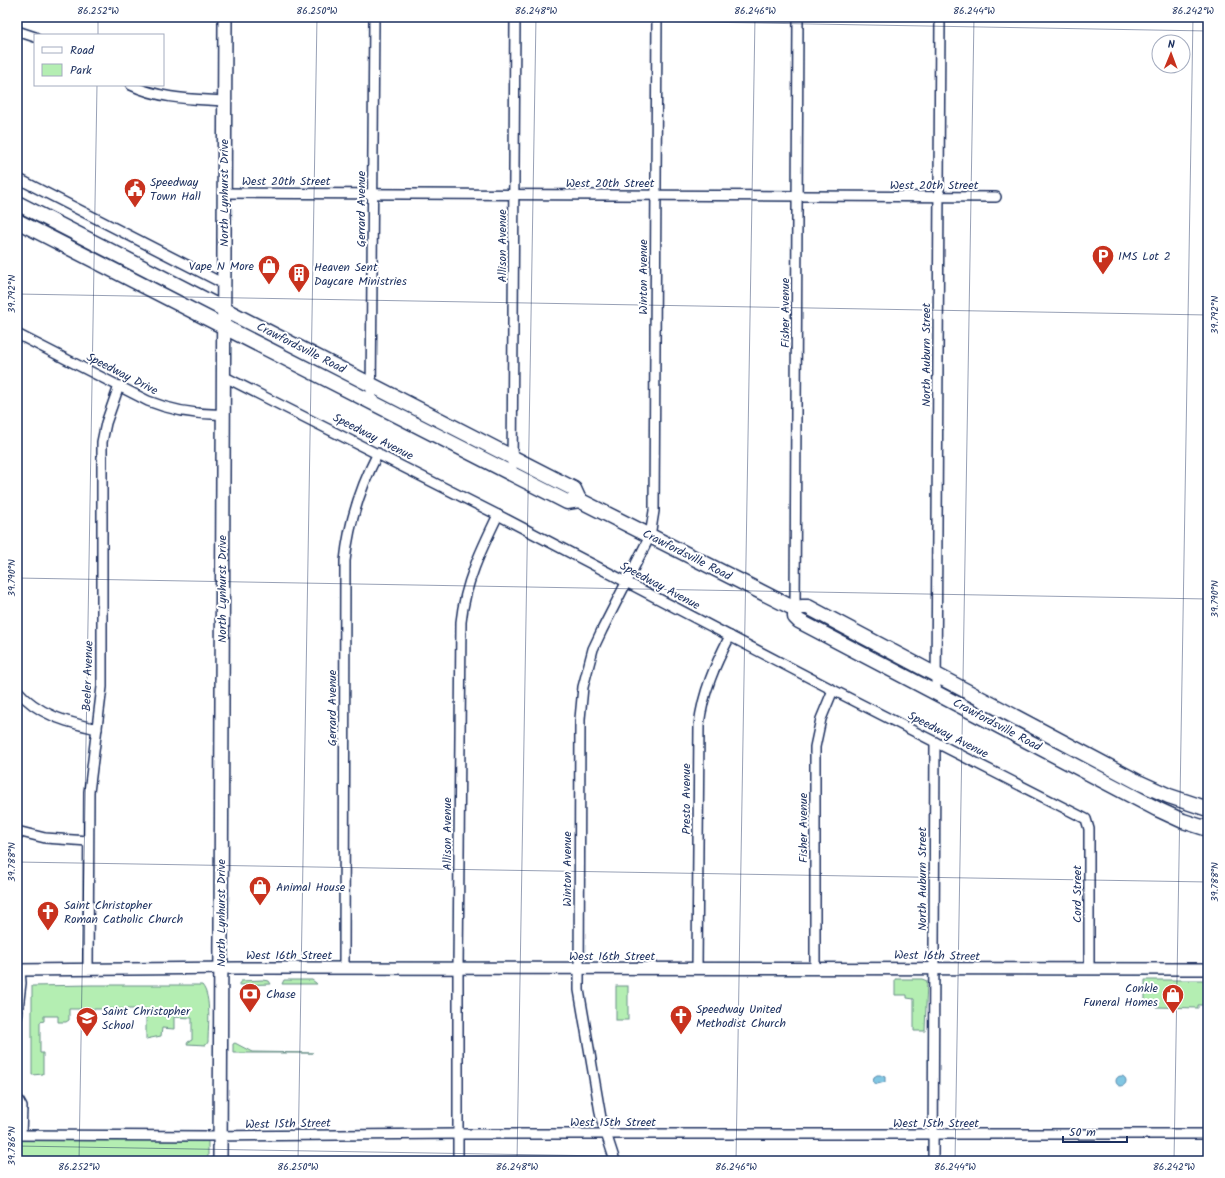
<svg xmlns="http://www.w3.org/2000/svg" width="1225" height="1178" font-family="Kalam,sans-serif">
<rect width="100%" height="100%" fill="#fff"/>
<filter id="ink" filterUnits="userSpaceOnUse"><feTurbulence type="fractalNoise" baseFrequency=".025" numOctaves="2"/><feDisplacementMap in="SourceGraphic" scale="8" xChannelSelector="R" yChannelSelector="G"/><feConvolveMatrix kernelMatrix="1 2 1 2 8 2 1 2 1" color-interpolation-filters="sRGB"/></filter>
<g filter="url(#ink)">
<g fill="#b4eeb2" stroke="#688e88">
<polygon points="895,979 922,979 927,981 925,1031 914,1031 914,999 907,998 907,995 895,995"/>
<polygon points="262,980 269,981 271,984 238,985 241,981"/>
<polygon points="284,980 312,980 316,983 317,984 282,984"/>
<polygon points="1145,980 1207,980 1208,1005 1198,1005 1198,1008 1156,1007 1156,1005 1145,1005"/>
<path d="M 92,985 L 202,985 C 212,996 208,1028 208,1042 L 206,1045 L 187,1044 L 188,1042 L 192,1040 L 192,1018 L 174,1017 L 174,1029 L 162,1028 L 161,1036 L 146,1039 L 146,1009 L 69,1009 L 69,1020 L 66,1022 L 58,1022 L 58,1016 L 44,1016 L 44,1021 L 40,1022 L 40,1053 L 43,1053 L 43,1074 L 32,1075 L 32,986 Z"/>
<rect x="616" y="986" width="12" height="34"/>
<polygon points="235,1043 252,1052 313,1053 233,1053 233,1044"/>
<polygon points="17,1135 208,1136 208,1161 17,1161"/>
</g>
<g fill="#81c6e2" stroke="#588aad">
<polygon points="877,1075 880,1075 885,1077 885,1082 877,1084 873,1082 874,1077"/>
<circle cx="1121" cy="1081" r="5"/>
</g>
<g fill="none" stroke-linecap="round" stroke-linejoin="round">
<g stroke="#1b2f5e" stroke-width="12">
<g id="minor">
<polyline points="17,31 35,37"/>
<path d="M 131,85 C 160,99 192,99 224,101"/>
<polyline points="17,178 224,284"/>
<polyline points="224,193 996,197"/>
<path d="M 17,334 L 148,401 C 173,411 196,415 223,414"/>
<polyline points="223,376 498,515 833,690 1086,819 1089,829 1089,969"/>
<polyline points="371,402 374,17"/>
<polyline points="512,474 515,17"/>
<polyline points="795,609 798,17"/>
<path d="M 17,690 C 38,715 67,722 97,729"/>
<polyline points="936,693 940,17"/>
<polyline points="17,831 45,838 88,841"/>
<path d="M 344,968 L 345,561 C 349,522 360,488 378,453"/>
<path d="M 697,968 L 699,725 C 703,692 715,665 730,636"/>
<polyline points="815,968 815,747 821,719 833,690"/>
<polyline points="88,969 89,792 102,687 102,442 106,423 119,386"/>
<polyline points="17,1017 21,983 20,970"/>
<polyline points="17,1098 22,1107 21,1135"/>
<polyline points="17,1135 208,1136 458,1134 1208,1134"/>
<path d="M 458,1161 L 458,969 L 461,622 C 465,583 481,550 498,515"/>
<polyline points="615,1161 601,1118 579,990 580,719 583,687 593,649 602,630 650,536 654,511 657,17"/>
<polyline points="933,1161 935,742"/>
</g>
</g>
<g stroke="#1b2f5e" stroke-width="14">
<polyline id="tertiary" points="17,970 239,968 1208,969"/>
</g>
<g stroke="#1b2f5e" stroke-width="16">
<polyline id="secondary" points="220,1161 225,17"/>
</g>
<g stroke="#1b2f5e" stroke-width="17">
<g id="primary">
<polyline points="17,203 574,489 579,500"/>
<polyline points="17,221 567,502 579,500 795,609 802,607 808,607 1138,782 1169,796 1208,809"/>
<polyline points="795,609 795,617 799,621 1157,809 1183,821 1208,829"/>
</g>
</g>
<use href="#minor" stroke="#fff" stroke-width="9"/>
<use href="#tertiary" stroke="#fff" stroke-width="11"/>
<use href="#secondary" stroke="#fff" stroke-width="13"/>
<use href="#primary" stroke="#fff" stroke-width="14"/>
</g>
</g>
<path fill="none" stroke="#1b2f5e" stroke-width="1" stroke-opacity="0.45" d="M 416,17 L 1208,31M 98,35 L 98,17M 17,294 L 1208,315M 17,578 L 1208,599M 17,862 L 1208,882M 17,1146 L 900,1161M 79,1161 L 97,85M 298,1161 L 317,17M 517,1161 L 536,17M 736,1161 L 755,17M 955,1161 L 974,17M 1174,1161 L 1193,17"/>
<defs>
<g id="civic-pin" transform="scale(1.15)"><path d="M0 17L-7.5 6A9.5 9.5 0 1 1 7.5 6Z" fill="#c8321e" stroke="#fff"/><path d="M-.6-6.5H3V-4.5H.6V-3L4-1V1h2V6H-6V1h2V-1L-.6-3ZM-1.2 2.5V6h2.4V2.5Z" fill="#fff"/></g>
<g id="parking-pin" transform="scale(1.15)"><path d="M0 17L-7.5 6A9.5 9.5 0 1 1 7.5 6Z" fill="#c8321e" stroke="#fff"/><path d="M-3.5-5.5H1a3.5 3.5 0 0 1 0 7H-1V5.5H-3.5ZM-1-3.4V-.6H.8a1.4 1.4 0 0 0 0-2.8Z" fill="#fff"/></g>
<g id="shop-pin" transform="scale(1.15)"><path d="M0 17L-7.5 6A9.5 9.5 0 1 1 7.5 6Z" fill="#c8321e" stroke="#fff"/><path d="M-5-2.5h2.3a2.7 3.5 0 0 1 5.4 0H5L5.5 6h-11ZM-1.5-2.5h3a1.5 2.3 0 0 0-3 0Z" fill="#fff"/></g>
<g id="building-pin" transform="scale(1.15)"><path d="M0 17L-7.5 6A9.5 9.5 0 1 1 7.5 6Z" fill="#c8321e" stroke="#fff"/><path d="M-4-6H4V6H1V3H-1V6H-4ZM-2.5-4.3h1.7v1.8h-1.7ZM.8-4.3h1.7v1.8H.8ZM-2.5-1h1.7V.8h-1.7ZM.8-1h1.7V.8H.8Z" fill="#fff"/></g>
<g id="church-pin" transform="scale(1.15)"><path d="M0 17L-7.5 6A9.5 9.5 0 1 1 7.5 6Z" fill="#c8321e" stroke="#fff"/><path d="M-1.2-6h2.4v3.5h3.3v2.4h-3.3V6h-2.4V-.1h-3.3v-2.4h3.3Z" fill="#fff"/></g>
<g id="bank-pin" transform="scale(1.15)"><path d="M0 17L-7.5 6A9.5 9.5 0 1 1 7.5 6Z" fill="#c8321e" stroke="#fff"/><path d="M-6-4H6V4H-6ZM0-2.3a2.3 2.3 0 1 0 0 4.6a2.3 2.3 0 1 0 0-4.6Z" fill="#fff"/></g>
<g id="school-pin" transform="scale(1.15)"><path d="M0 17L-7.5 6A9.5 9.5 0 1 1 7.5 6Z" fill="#c8321e" stroke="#fff"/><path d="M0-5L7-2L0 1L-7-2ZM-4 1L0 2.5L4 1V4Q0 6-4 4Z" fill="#fff"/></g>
</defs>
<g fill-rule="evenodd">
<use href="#civic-pin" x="135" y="189"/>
<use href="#parking-pin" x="1103" y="256"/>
<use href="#shop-pin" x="269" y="266"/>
<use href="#building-pin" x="299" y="274"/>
<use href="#shop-pin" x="260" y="887"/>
<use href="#church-pin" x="48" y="912"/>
<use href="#bank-pin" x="250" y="994"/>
<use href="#shop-pin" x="1173" y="995"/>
<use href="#church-pin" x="681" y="1016"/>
<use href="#school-pin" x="87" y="1018"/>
</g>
<g text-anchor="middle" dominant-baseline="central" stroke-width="4" stroke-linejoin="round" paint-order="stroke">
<g font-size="12" fill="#1b2f5e" stroke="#fff">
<text x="286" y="181">West 20th Street</text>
<text x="610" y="183">West 20th Street</text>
<text x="934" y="185">West 20th Street</text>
<text transform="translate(224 193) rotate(-90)">North Lynhurst Drive</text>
<text transform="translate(361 209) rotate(-90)">Gerrard Avenue</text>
<text transform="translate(502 246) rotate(-90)">Allison Avenue</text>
<text transform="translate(643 277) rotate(-90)">Winton Avenue</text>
<text transform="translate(785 313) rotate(-90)">Fisher Avenue</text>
<text transform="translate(301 348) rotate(27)">Crawfordsville Road</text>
<text transform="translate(926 355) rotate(-90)">North Auburn Street</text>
<text transform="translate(122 374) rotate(27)">Speedway Drive</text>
<text transform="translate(373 437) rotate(27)">Speedway Avenue</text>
<text transform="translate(687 555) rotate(27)">Crawfordsville Road</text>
<text transform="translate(660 586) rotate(28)">Speedway Avenue</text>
<text transform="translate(222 589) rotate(-90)">North Lynhurst Drive</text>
<text transform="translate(88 676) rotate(-88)">Beeler Avenue</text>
<text transform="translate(332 708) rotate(-90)">Gerrard Avenue</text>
<text transform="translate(997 725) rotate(28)">Crawfordsville Road</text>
<text transform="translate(948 735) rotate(27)">Speedway Avenue</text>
<text transform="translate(686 799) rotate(-90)">Presto Avenue</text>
<text transform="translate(803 828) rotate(-90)">Fisher Avenue</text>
<text transform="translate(447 834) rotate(-90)">Allison Avenue</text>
<text transform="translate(567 869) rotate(-90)">Winton Avenue</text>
<text transform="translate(922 879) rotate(-90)">North Auburn Street</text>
<text transform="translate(1077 894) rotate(-90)">Cord Street</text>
<text transform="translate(221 913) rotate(-90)">North Lynhurst Drive</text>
<text x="289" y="955">West 16th Street</text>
<text x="612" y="956">West 16th Street</text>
<text transform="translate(937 956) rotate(1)">West 16th Street</text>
<text x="613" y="1122">West 15th Street</text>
<text x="936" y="1123">West 15th Street</text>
<text transform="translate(288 1124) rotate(-1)">West 15th Street</text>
</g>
<g font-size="12" fill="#1b2f5e" stroke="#fff" text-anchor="start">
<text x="150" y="182">Speedway<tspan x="150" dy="14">Town Hall</tspan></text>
<text x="1118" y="256">IMS Lot 2</text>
<text x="254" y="266" text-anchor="end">Vape N More</text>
<text x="314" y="267">Heaven Sent<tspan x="314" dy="14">Daycare Ministries</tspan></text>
<text x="276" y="887">Animal House</text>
<text x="64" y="905">Saint Christopher<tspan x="64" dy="14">Roman Catholic Church</tspan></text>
<text x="1158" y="988" text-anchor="end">Conkle<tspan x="1158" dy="14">Funeral Homes</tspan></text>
<text x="266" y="994">Chase</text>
<text x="696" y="1009">Speedway United<tspan x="696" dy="14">Methodist Church</tspan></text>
<text x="102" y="1011">Saint Christopher<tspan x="102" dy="14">School</tspan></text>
</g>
</g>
<rect width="1225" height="1178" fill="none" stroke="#fff" stroke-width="44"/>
<rect x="34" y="34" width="130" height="52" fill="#ffffff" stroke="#a4acbf"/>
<rect x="42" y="47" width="20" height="6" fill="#ffffff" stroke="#a4acbf"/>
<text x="70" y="54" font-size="12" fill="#1b2f5e">Road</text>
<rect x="42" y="64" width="20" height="12" fill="#b4eeb2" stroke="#a4acbf"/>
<text x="70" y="74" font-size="12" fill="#1b2f5e">Park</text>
<g transform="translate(1171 54) rotate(1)"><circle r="19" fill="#ffffff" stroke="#a4acbf"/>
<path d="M0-3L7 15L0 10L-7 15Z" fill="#c8321e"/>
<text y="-6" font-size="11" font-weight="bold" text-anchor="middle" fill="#1b2f5e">N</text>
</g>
<path d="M1063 1136v6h64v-6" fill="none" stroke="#1b2f5e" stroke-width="2"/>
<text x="1069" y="1136" font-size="12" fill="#1b2f5e" stroke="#ffffff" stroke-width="3" paint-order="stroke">50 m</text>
<rect x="22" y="22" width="1181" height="1134" fill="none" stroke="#1b2f5e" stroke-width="1.5"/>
<g font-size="10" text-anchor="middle" fill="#1b2f5e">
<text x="98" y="14">86.252°W</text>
<text x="317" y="14">86.250°W</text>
<text x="536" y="14">86.248°W</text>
<text x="755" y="14">86.246°W</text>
<text x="974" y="14">86.244°W</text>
<text x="1193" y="14">86.242°W</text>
<text transform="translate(11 294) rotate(-90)" y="4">39.792°N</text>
<text transform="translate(1214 315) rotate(-90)" y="4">39.792°N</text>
<text transform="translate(11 578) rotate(-90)" y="4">39.790°N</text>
<text transform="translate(1214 599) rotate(-90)" y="4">39.790°N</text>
<text transform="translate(11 862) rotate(-90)" y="4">39.788°N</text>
<text transform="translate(1214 882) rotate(-90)" y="4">39.788°N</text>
<text transform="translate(11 1146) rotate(-90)" y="4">39.786°N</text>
<text x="79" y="1170">86.252°W</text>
<text x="298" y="1170">86.250°W</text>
<text x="517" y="1170">86.248°W</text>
<text x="736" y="1170">86.246°W</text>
<text x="955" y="1170">86.244°W</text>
<text x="1174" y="1170">86.242°W</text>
</g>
</svg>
